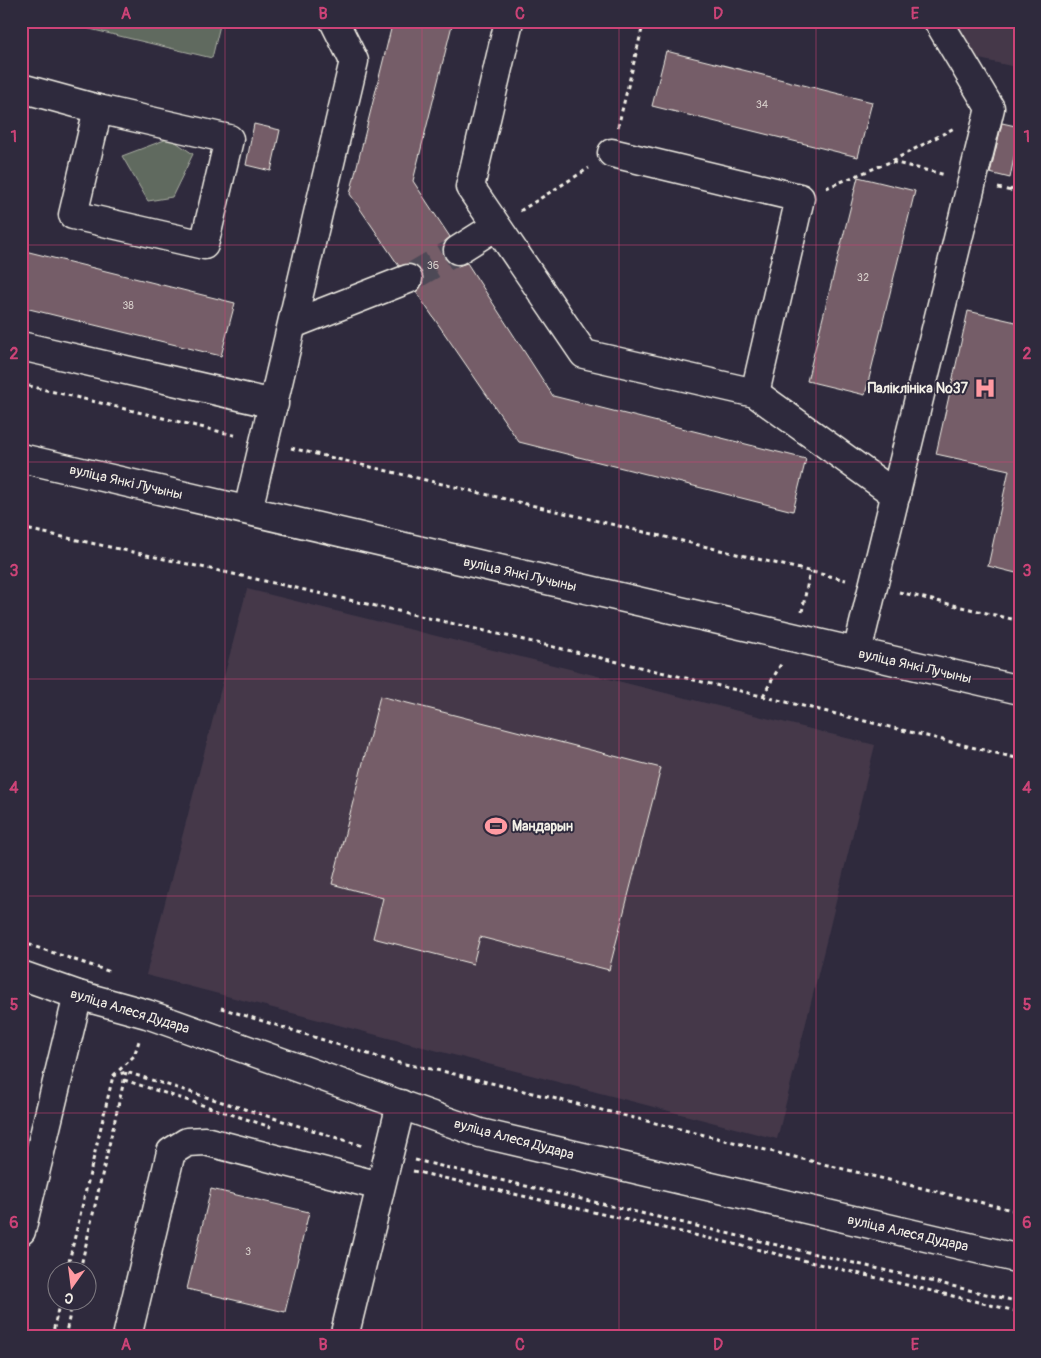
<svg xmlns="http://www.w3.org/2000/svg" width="1041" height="1358" font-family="Pangolin,sans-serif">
<rect width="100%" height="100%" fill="#2f2a3d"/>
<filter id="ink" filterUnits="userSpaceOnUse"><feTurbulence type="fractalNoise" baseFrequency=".02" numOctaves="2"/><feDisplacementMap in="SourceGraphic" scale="10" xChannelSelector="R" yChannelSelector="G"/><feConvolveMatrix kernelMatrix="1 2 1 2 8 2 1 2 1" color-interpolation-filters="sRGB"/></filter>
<g filter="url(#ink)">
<g fill="#44394a">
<polygon points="955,21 1020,21 1020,68 975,58"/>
<polygon points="247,589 875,745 777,1139 146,975"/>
</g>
<g fill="#606a5e" stroke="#aaaea3">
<polygon points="56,21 221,21 212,58"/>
<polygon points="170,138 193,154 172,197 148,201 122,156"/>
</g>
<g fill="#755d67" stroke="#f4f1e8">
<polygon points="393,21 453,21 413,181 450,237 444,242 442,250 445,259 450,264 458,266 467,263 553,396 806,459 793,511 519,442 416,292 420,288 423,282 422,273 417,267 411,264 399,266 350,194"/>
<polygon points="666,51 872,102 858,157 652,106"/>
<polygon points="1002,123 1020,127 1010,178 990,173"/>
<polygon points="254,124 280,130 271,171 246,165"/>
<polygon points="858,177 915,191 865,395 807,381"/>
<polygon points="21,250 235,303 221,356 21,307"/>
<polygon points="968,311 1020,323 1020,574 988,566 1009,470 936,454"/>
<polygon points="380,696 661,768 609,970 480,937 473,964 373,938 383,898 332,884"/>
<polygon points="211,1189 309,1212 285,1312 187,1289"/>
</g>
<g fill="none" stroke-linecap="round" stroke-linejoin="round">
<polyline stroke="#4d4857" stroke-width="28" stroke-dasharray="28 14" stroke-linecap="butt" points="408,279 458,250"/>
<g stroke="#f4f1e8" stroke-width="31">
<g id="minor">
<polyline points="509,21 470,187 584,354 755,393 896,495"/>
<polyline points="21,88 98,109"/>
<polygon points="98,109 229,139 204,245 73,215"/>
<polyline points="612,153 800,198 755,393"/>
<polyline points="458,250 496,226"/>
<polyline points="293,324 408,279"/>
<polyline points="21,346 274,404"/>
<polyline points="248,510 354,61 334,21"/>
<polyline points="857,652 990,108 938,21"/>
<polyline points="21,975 78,995 147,1014 480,1133 1020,1259"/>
<polyline points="21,1231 78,995"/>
<polyline points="127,1337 171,1152 187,1142 205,1141 380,1186"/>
<polyline points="344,1337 401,1104"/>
</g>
</g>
<g stroke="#f4f1e8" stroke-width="31">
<polyline id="major" points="21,458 1020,690"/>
</g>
<g stroke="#f4f1e8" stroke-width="3" stroke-dasharray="4 4" stroke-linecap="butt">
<polyline points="618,127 644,21"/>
<polyline points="892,162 946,175"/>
<polyline points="826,188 890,162 956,127"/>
<polyline points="998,188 1020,193"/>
<polyline points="1009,191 1020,183"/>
<polyline points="520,211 589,168"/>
<polyline points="21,384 238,436"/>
<polyline points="291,448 846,580"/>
<path d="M 21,528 C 355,599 688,677 1020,759"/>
<polyline points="899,592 1020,621"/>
<polyline points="802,612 810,571"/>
<polyline points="763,696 781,664"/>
<polyline points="21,942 111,972"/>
<polyline points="221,1008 394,1062 446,1072 1020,1212"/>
<polyline points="113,1076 126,1072 363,1146"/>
<polyline points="124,1080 271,1127"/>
<polyline points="415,1160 1020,1302"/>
<polyline points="413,1171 760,1250 1020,1312"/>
<polyline points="67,1270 113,1076 134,1056 139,1041"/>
<polyline points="80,1270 126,1072"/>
<polyline points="52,1337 60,1300"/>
<polyline points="65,1337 73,1300"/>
</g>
<use href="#minor" stroke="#2f2a3d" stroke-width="28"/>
<use href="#major" stroke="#2f2a3d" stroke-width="28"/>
</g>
</g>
<path fill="none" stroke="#cc4377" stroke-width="1" stroke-opacity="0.55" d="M 225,21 L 225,1337M 422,21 L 422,1337M 619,21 L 619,1337M 816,21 L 816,1337M 21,245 L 1020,245M 21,462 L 1020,462M 21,679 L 1020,679M 21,896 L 1020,896M 21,1113 L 1020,1113"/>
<defs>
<g id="hospital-bare" transform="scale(1.725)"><path d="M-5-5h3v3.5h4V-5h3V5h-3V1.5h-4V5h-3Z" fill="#ff9aa2" stroke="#2f2a3d" stroke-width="2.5" paint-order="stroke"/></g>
<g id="stadium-bare" transform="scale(1.725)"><path d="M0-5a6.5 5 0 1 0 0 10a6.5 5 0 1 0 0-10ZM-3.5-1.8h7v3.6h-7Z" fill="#ff9aa2" stroke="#2f2a3d" stroke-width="2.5" paint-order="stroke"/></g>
</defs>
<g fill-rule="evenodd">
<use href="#hospital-bare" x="985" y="388"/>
<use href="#stadium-bare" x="496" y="826"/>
</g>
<g text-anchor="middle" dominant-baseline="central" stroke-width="4" stroke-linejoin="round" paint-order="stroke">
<g font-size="11" fill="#d4ccc8">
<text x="762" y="104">34</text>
<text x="433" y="265">36</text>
<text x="863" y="277">32</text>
<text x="128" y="305">38</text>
<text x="248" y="1251">3</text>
</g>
<g font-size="14" font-weight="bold" fill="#f4f1e8" stroke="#2f2a3d" text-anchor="end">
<text x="968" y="388">Паліклініка №37</text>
<text x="512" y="826" text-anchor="start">Мандарын</text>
</g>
<g font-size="14" fill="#f4f1e8" stroke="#2f2a3d">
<text transform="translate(126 482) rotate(13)">вуліца Янкі Лучыны</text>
<text transform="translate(520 574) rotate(13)">вуліца Янкі Лучыны</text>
<text transform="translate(915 666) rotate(13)">вуліца Янкі Лучыны</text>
<text transform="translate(130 1011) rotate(17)">вуліца Алеся Дудара</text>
<text transform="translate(514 1139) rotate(15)">вуліца Алеся Дудара</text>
<text transform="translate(908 1233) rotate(13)">вуліца Алеся Дудара</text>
</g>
</g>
<rect width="1041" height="1358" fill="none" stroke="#2f2a3d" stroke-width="55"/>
<g transform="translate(72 1286) rotate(194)"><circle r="24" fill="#2f2a3d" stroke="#7e7a81"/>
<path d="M0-4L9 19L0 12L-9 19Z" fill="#ff9aa2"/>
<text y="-8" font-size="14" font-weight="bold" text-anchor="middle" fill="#f4f1e8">С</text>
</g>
<rect x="28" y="28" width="986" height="1302" fill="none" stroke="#cc4377" stroke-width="2"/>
<g font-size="16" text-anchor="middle" font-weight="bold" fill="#cc4377">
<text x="126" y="19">A</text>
<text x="323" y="19">B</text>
<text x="520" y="19">C</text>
<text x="718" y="19">D</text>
<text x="915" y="19">E</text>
<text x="14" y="142">1</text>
<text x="1027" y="142">1</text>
<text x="14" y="359">2</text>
<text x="1027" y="359">2</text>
<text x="14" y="576">3</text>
<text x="1027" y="576">3</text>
<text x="14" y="793">4</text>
<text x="1027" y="793">4</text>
<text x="14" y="1010">5</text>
<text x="1027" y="1010">5</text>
<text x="14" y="1228">6</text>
<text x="1027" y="1228">6</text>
<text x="126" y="1350">A</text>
<text x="323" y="1350">B</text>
<text x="520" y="1350">C</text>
<text x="718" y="1350">D</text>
<text x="915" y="1350">E</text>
</g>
</svg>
